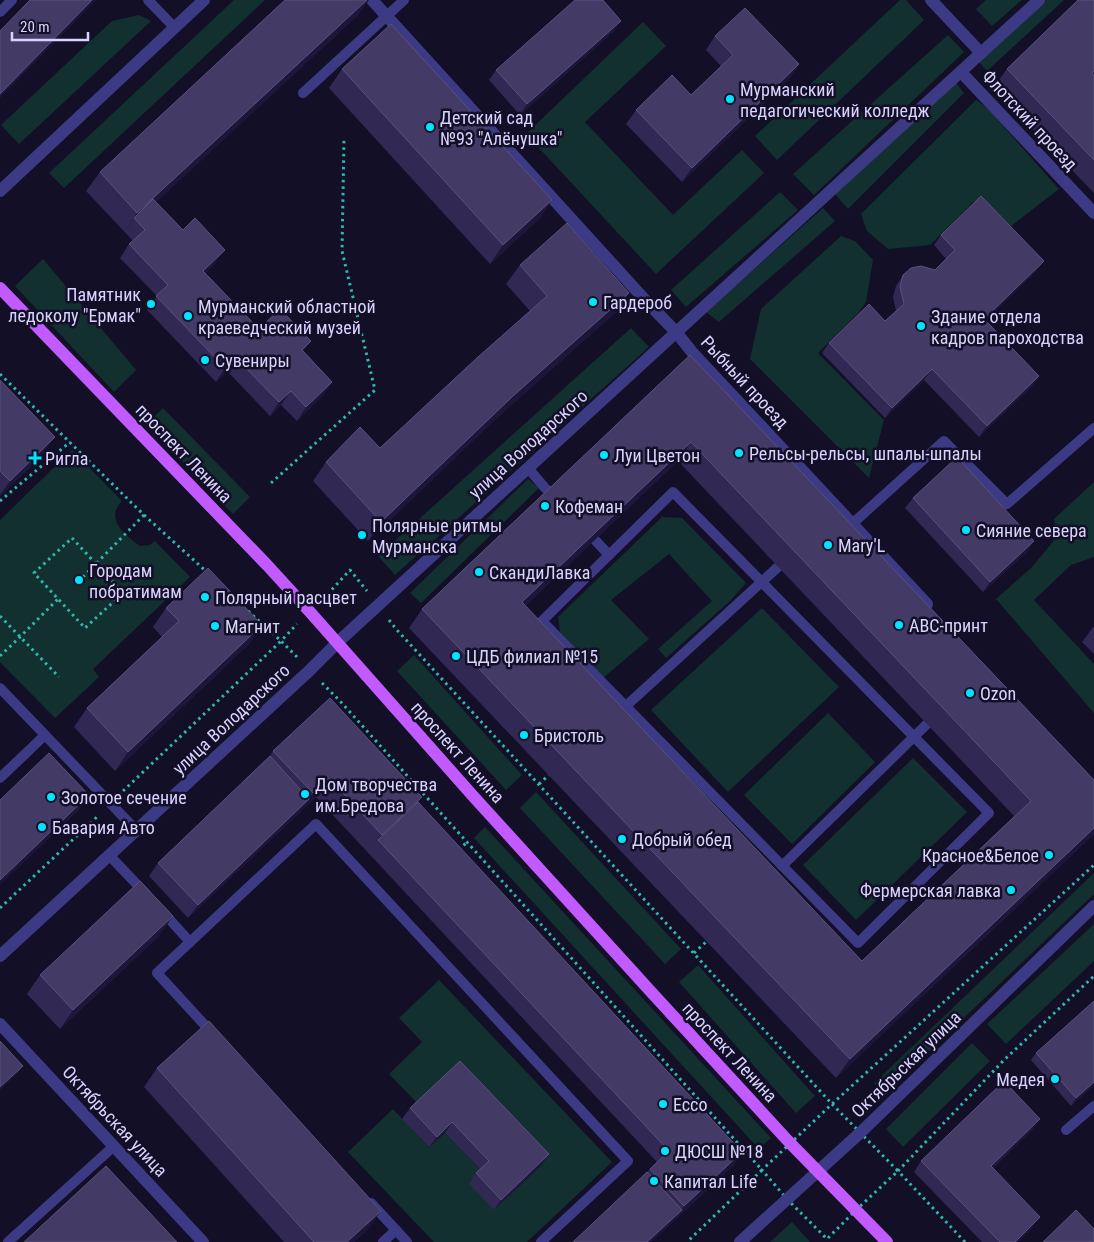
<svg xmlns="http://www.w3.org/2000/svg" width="1094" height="1242" font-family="'Roboto Condensed',sans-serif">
<rect width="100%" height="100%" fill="#130f26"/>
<g fill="#12302f">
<polygon points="234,0 265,0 64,188 49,173"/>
<polygon points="900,0 906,0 924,20 777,160 755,136"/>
<polygon points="986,0 1022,0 992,26 976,9"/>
<polygon points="1046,0 1064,0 987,71 978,61"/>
<polygon points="139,15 151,21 19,144 1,125 112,21"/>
<polygon points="643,22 666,46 585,122 673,215 742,150 764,173 656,274 526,134"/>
<polygon points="948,35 964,52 814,195 793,174"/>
<polygon points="954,80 964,93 848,209 835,194"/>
<polygon points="976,100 987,108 1059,189 1010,227 974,201 930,245 888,249 867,231 861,214"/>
<polygon points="780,192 798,210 686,307 671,290"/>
<polygon points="823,208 835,221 719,322 706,312"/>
<polygon points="841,236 855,241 873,260 866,302 859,312 818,353 884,420 869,478 750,359 761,309"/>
<polygon points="43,259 136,370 114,392 15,286"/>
<polygon points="631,328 649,347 395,575 378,556"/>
<polygon points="163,408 250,497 233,514 147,424"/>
<path d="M 72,450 L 122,501 C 120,503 118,505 117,508 C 109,523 129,538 140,546 L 150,545 L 155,541 L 190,577 L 93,669 L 99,677 L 55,718 L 0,662 L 0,520 Z"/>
<polygon points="528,479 539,488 421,603 410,593"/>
<polygon points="1094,482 1094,557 1071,565 1034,600 1094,664 1094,713 996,599 1031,568 1057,537 1054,519"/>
<polygon points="662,517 682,518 746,583 730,601 666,658 658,649 712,601 669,554 611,600 649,639 603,678 560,632 558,617"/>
<polygon points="762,608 839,687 728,792 651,710"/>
<polygon points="414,655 522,775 506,790 397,671"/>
<polygon points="828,713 875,762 792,844 744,795"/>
<polygon points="913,758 967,812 856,920 803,865"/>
<polygon points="536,792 681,949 665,964 520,808"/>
<polygon points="485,827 771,1138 759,1149 474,838"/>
<polygon points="1094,873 1094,894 884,1094 874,1083"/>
<polygon points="1094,924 1094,961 1006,1044 987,1024"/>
<polygon points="698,965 815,1096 796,1113 679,982"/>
<polygon points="439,980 612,1162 527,1242 434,1242 348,1152 393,1109 429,1147 445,1133 482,1171 542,1165 418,1104 389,1074 422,1042 399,1018"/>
<polygon points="972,1043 990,1061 903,1147 886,1129"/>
<polygon points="792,1222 810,1242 770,1242"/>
</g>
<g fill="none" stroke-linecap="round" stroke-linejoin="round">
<g stroke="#2fb8b0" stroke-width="3" stroke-dasharray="2.5 4" stroke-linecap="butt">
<polyline points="0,374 144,515 82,578"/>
<polyline points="271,483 375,390 342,251 344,137"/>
<polyline points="0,501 70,442"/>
<polyline points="144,515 208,573"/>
<polygon points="72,538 123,593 85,628 34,573"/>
<polyline points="323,599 350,570 367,591"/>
<polyline points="0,616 59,677"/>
<polyline points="389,620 397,630 832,1104 1094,865"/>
<polyline points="0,656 20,637 58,599"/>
<polyline points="297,657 281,641 297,624"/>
<polyline points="322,683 340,701 762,1170 687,1242"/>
<polyline points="539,784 549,775"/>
<polyline points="123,791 281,641 247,610"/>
<polyline points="459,850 467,842"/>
<polyline points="0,908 99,815"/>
<polyline points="694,953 707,941"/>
<polygon points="832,1104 898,1171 856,1210 827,1239 787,1199 762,1170"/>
<polyline points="965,1242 898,1171 1004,1060 1094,976"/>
</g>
<g stroke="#3d3a85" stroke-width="10">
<polyline points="148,0 174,27"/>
<polyline points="0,12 12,0"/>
<polyline points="303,93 404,0"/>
<polyline points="528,468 545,488 551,493"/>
<polygon points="673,492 989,813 858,943 542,621"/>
<polyline points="852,524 944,441 1007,504 1094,428"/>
<polyline points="595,540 609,555"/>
<polyline points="0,688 136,830"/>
<polyline points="626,706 778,567"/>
<polyline points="0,778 45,735"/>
<polyline points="109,855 145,893"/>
<polyline points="782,866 927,724"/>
<polyline points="162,911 190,942"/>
<polyline points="213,1034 157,973 316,824 628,1161 541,1242"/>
<polyline points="1066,1130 1094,1106"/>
<polyline points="371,1203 407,1242"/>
<polyline points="8,1242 114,1146"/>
<polyline points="383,1242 396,1230"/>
</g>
<g stroke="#3d3a85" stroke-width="12">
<polyline points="372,0 646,301 676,332 692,352 927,604"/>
<polyline points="931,0 981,53"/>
<polyline points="961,72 1094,213"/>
<polyline points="0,956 309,671 338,642 1039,0"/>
<polyline points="0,1024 203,1242"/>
<polyline points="740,1242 860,1133 1094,906"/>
</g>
<polyline stroke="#3d3a85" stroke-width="12" points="0,191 204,0"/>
<polyline stroke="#c25bff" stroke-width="12" points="0,288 267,565 310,612 473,796 653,994 790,1143 887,1242"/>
</g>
<g fill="#312854" fill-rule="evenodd">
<polygon points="1094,0 1094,193 993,88 1007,69"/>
<polygon points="358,15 156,202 215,263 205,273 259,329 304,352 332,382 323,395 297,421 281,405 270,416 227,371 216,382 147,310 157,296 120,258 129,244 133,241 86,191 100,172"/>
<polygon points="614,31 520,115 489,80 496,70"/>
<polygon points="715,36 799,64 790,78 682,182 626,124 636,110 691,95 721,66 706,50"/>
<polygon points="342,69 552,200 539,219 490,264 329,88"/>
<polygon points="941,235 1044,261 1036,271 986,320 1039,376 1032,386 979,437 924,380 885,418 822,353 829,343 885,321 896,311 893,297 896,286 903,275 935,270 946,259 934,245"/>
<polygon points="520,265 629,293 616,312 500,415 368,541 313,481 326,462 380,448 530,311 506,284"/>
<path d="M 690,355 L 1094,780 L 1094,834 L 836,1078 L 409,628 L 422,609 ZM 678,461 L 1014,816 L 862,961 L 525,606 Z"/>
<polygon points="0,380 42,456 0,496"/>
<polygon points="913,498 1027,552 983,592 905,508"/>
<polygon points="166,608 262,625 249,644 115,771 74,727 87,708 162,637 153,627"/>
<polygon points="1094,626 1094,654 1082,642"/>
<polygon points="273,751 422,797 418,802 742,1152 733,1166 651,1242 647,1172 657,1162 316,797 188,918 149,876 158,863 270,756"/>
<polygon points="160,935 60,1029 27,994 40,975"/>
<polygon points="1036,1053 1094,1085 1071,1106 1031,1060"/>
<polygon points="460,1061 542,1165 494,1210 469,1184 476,1173 480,1169 445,1133 429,1147 402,1119 410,1108"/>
<polygon points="157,1068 381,1211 367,1230 354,1242 284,1242 144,1087"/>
<polygon points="1033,1129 993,1168 1033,1227 1018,1242 982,1242 914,1172 921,1161"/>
</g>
<g fill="#1d163a">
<polygon points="92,0 96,0 0,98 0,94"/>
<polygon points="367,0 369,0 358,15 136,221 134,218 124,232 137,213"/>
<polygon points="621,21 614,31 520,115 527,104"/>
<polygon points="799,64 790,78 682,182 692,168"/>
<polygon points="552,200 539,219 490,264 503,245"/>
<polygon points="225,250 215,263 193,284 203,271"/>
<polygon points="1044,261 1036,271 977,329 984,319"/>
<polygon points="629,293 616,312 500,415 368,541 381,522 513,396"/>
<polygon points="311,341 301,355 302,350"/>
<polygon points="236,358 227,371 216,382 225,368"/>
<polygon points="932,369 924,380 885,418 892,408"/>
<polygon points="1039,376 1032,386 979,437 987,426"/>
<polygon points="332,382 323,395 297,421 306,407"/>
<polygon points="291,391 281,405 270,416 279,402"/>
<polygon points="55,437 42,456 0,496 0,495 10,481"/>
<polygon points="691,442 678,461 509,621 522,602"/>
<polygon points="1034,541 1027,552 983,592 990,582"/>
<polygon points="262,625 249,644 115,771 128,752"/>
<polygon points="329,778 316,797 188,918 198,905 309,799 313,793"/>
<polygon points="89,795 80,809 0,885 0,880"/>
<polygon points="422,797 408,816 378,840 382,835"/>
<polygon points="1094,828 1094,834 836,1078 850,1059"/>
<polygon points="173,916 160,935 60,1029 73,1010"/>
<polygon points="23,1066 18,1073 0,1090 0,1087"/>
<polygon points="1094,1082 1094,1085 1071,1106 1076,1098"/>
<polygon points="1040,1119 1033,1129 984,1176 991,1166"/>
<polygon points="452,1122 445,1133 429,1147 437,1137"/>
<polygon points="742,1152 733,1166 651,1242 647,1242 682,1210 684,1206"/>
<polygon points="549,1154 542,1165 494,1210 501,1200"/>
<polygon points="381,1211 367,1230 354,1242 347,1242"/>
<polygon points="1040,1217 1033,1227 1018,1242 1015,1242"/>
</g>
<g fill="#433a66" stroke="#5a527e" fill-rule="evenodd">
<polygon points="30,0 92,0 0,94 0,31"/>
<polygon points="285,0 367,0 137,213 100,172"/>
<polygon points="575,0 603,0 621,21 527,104 496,70"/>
<polygon points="1078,0 1094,0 1094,71 1092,73 1094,76 1094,160 1007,69"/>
<polygon points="745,8 799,64 692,168 636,110 672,75 691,95 733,55 715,36"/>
<polygon points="391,24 552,200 503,245 342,69"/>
<polygon points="981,196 1044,261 984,319 1039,376 987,426 932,369 892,408 829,343 869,304 885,321 904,304 900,287 903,275 911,268 921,266 935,270 955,250 941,235"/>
<polygon points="153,199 183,230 195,218 225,250 203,271 259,329 280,309 311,341 302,350 332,382 306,407 291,391 279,402 236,358 225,368 156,296 168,285 129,244 145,230 134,218"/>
<polygon points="567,223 629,293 513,396 381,522 326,462 360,427 380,448 478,357 547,296 520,265"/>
<path d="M 690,355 L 1094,780 L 1094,828 L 850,1059 L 422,609 ZM 691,442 L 1031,801 L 862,961 L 522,602 Z"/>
<polygon points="0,380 55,437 10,481 0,471"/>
<polygon points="957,457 1034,541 990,582 913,498"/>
<polygon points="208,568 262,625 128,752 87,708 179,621 166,608"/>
<polygon points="330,698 422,797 382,835 329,778 313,793 273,751"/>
<polygon points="49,753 89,795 0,880 0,800"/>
<polygon points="270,756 309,799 198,905 158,863"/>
<polygon points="418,802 742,1152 684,1206 650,1169 669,1151 378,840"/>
<polygon points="140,881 173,916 73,1010 40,975"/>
<polygon points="1094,1001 1094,1082 1076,1098 1036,1053"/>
<polygon points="209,1021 381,1211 347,1242 314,1242 157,1068"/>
<polygon points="0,1041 23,1066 0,1087"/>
<polygon points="460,1061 549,1154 501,1200 476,1173 489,1161 452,1122 437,1137 410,1108"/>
<polygon points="1004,1081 1040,1119 991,1166 1040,1217 1015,1242 1000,1242 921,1161"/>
<polygon points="106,1166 177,1242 24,1242"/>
<polygon points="647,1172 682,1210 647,1242 573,1242"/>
<polygon points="1076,1210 1094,1229 1094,1242 1043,1242"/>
</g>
<g fill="#00e5ff" stroke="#130f26" stroke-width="2">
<circle cx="730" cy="99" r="5"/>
<circle cx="430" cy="127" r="5"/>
<circle cx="593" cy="302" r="5"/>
<circle cx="151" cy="304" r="5"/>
<circle cx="188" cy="316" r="5"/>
<circle cx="921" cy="326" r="5"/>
<circle cx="205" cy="360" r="5"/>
<circle cx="739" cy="453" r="5"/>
<circle cx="604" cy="455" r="5"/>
<path d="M32.5 450.5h5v5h5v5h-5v5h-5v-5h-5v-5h5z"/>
<circle cx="545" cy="506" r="5"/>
<circle cx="966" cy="530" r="5"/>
<circle cx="362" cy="535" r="5"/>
<circle cx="828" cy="545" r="5"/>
<circle cx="479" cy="572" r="5"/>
<circle cx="79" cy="580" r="5"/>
<circle cx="205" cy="597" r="5"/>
<circle cx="899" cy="625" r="5"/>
<circle cx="215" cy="626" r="5"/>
<circle cx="456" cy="656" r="5"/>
<circle cx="970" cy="693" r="5"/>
<circle cx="524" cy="735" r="5"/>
<circle cx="305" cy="794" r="5"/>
<circle cx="51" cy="797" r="5"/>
<circle cx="42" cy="827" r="5"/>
<circle cx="622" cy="839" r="5"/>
<circle cx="1049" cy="855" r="5"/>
<circle cx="1011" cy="890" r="5"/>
<circle cx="1055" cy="1079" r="5"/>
<circle cx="663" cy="1104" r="5"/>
<circle cx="665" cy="1151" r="5"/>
<circle cx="654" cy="1181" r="5"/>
</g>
<g text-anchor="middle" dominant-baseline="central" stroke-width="5" stroke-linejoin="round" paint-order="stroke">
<g font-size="18" fill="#d9d4ff" stroke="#130f26" text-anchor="start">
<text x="740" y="89">Мурманский<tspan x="740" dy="21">педагогический колледж</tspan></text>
<text x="440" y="117">Детский сад<tspan x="440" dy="21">№93 "Алёнушка"</tspan></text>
<text x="141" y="294" text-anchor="end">Памятник<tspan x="141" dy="21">ледоколу "Ермак"</tspan></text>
<text x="603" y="302">Гардероб</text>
<text x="198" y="306">Мурманский областной<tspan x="198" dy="21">краеведческий музей</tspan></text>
<text x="931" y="316">Здание отдела<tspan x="931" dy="21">кадров пароходства</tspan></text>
<text x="215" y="360">Сувениры</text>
<text x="749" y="453">Рельсы-рельсы, шпалы-шпалы</text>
<text x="614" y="455">Луи Цветон</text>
<text x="45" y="458">Ригла</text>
<text x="555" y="506">Кофеман</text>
<text x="372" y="525">Полярные ритмы<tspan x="372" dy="21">Мурманска</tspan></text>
<text x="976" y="530">Сияние севера</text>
<text x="838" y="545">Mary'L</text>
<text x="89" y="570">Городам<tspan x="89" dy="21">побратимам</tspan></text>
<text x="489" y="572">СкандиЛавка</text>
<text x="215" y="597">Полярный расцвет</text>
<text x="909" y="625">АВС-принт</text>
<text x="225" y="626">Магнит</text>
<text x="466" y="656">ЦДБ филиал №15</text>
<text x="980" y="693">Ozon</text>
<text x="534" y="735">Бристоль</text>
<text x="315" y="784">Дом творчества<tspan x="315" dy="21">им.Бредова</tspan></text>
<text x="61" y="797">Золотое сечение</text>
<text x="52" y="827">Бавария Авто</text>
<text x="632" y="839">Добрый обед</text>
<text x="1039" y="855" text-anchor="end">Красное&amp;Белое</text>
<text x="1001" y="890" text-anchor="end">Фермерская лавка</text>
<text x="1045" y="1079" text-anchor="end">Медея</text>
<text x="673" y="1104">Ecco</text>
<text x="675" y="1151">ДЮСШ №18</text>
<text x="664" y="1181">Капитал Life</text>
</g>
<g font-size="18" fill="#d9d4ff" stroke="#130f26">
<text transform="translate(1030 120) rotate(47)">Флотский проезд</text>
<text transform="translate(745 382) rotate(47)">Рыбный проезд</text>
<text transform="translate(528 444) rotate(-42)">улица Володарского</text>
<text transform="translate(184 453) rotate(46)">проспект Ленина</text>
<text transform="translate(231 719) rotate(-43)">улица Володарского</text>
<text transform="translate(458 752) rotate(48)">проспект Ленина</text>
<text transform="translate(730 1052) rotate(47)">проспект Ленина</text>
<text transform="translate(906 1064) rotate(-44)">Октябрьская улица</text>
<text transform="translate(115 1121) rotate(47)">Октябрьская улица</text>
</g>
</g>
<path d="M12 32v8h76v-8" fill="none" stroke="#d9d4ff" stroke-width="2.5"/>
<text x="20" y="32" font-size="15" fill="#d9d4ff" stroke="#130f26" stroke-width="4" paint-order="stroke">20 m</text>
</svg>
